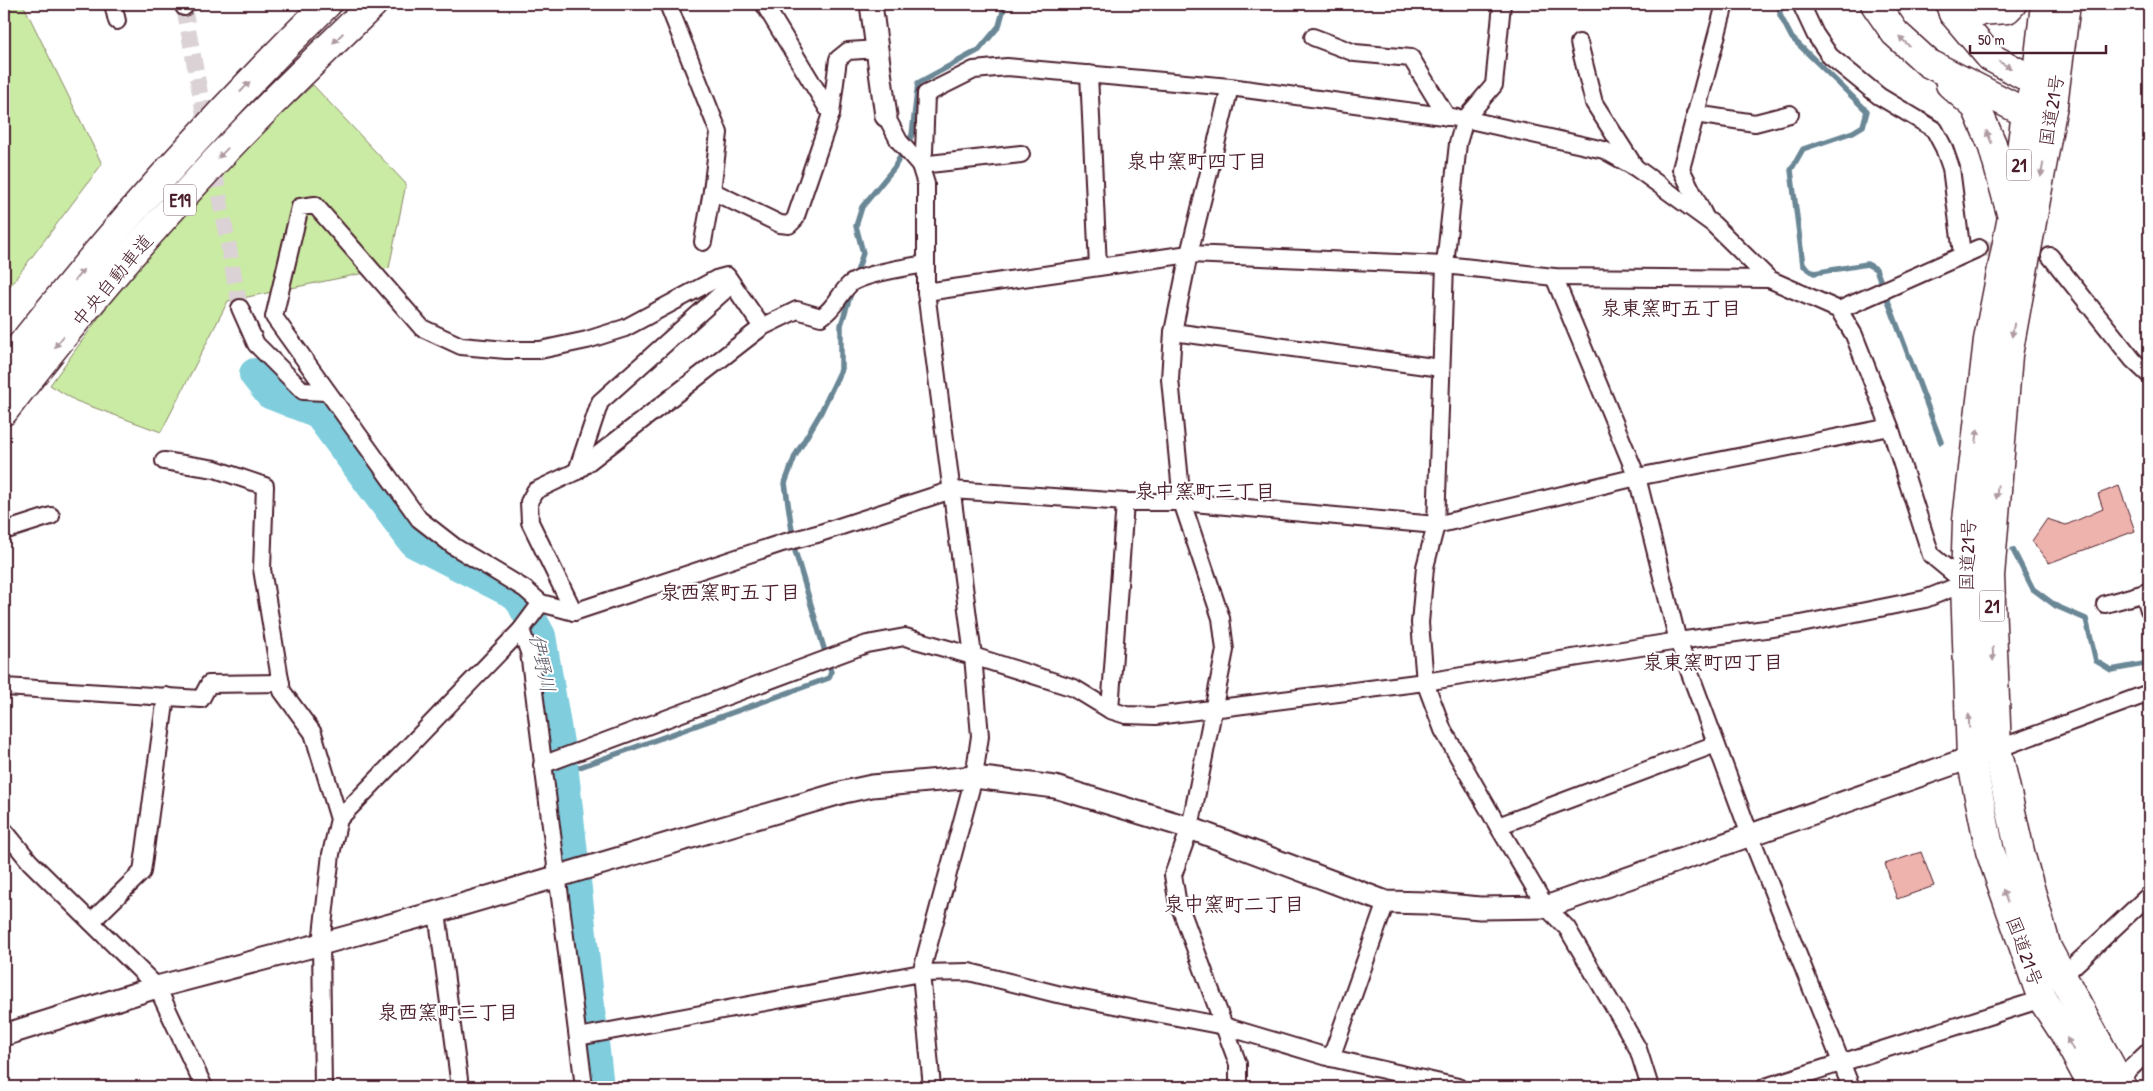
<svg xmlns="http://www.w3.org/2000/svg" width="2153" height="1091" font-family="'Patrick Hand','Klee One',sans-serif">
<rect width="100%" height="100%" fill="#fff"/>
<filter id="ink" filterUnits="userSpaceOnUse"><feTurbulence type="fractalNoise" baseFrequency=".02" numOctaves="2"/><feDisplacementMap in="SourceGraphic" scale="10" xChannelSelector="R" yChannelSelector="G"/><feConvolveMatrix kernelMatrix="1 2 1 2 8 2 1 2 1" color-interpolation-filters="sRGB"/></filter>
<g filter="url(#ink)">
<g fill="#caeba4" stroke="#8a8568">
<polygon points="4,4 23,4 102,164 4,294"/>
<polygon points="313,85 406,184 389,268 228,301 161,432 76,401 50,385 176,211"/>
</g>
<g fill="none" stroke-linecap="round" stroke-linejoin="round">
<g stroke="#6a8796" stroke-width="5.5">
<polyline points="1780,4 1780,15 1792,38 1867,111 1863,126 1853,132 1803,149 1791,170 1803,265 1814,273 1867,264 1876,269 1941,442"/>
<polyline points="855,278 863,253 856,226 862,207 894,168 912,135 918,83 979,50 999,26 1005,4"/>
<polyline points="2013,550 2033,589 2056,606 2086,619 2096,661 2111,670 2149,663"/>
<polyline points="563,773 829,678 831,672 795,551 785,483 795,456 820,414 841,370 841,325 852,290"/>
</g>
<polyline stroke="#7fcddd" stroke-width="32" points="255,374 270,393 318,412 414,542 518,595 540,636 563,773 598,1087"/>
</g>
<g fill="#efb3ad" stroke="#4a1f2b">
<polygon points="2119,486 2135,531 2049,563 2032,541 2047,519 2066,525 2103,509 2098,494"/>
<polygon points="1921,852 1934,886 1897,899 1885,864"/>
</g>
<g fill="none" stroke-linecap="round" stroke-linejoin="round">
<g stroke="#dbd2d5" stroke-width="16" stroke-dasharray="16 8" stroke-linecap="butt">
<polyline points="184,7 240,308"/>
<polyline points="1979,248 2050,256"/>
</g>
<g stroke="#4a1f2b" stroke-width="20">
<g id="minor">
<polyline points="113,4 117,21"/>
<polyline points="668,4 719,133 712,191 703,242"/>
<polyline points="764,4 831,114"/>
<polyline points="1502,4 1494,85 1465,119 1458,143 1445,265 1436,525 1425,567 1420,623 1425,682 1443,730 1498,826 1546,907 1567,928 1625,1026 1638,1049 1650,1087"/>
<polyline points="1801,4 1815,34 1830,56 1879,96 1934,129 1944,148 1951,168 1962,254"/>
<polyline points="184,7 185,4"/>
<polyline points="1313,37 1355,53 1411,58 1447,117"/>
<polyline points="1579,43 1594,103 1635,167"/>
<polyline points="1089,74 1098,267"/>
<polyline points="1230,87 1189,254 1173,332 1170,379 1182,502 1221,618 1225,650 1190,828 1173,875 1177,899 1238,1064 1238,1087"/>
<polyline points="1695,114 1755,123 1790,114"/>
<polyline points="886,116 899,141 920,165 926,184 926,292 973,656 980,736 974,777 921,973 932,1087"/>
<polyline points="920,165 924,152 926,94 974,70 1007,67 1230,87 1465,119 1604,150 1636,168 1713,224 1769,279"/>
<polyline points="920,165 1021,154"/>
<polyline points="712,191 780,224 789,225 795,219 831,114 838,59 848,51 878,49"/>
<polyline points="1705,217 1681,169 1725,4"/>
<polyline points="2050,256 2133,360 2149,375"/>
<polyline points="1554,277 1637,477 1678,641 1750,835 1851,1087"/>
<polyline points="240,308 256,344 303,391 326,392"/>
<polyline points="1839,310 1979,248"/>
<polyline points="762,327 727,276 716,279 625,328 587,340 540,350 506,350 461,346 422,328 315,205 300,207 274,317 419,519 455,547 525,589 541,603 574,612 782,543 817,534 952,490 1125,502 1182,502 1436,525 1637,477 1890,427"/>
<polyline points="1173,332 1441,368"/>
<polyline points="164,461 215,469 265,486 262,569 282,691 313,733 339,819 331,854 321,944 323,1087"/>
<polyline points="577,471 600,402 732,284"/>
<polyline points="4,531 51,516"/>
<polyline points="2144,593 2149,610"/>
<polyline points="2105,604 2149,592"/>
<path d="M 574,612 L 530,522 L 529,502 L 535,491 L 577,471 L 762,327 L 797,310 L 821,317 C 835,308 838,296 849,285 C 860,274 909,267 926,264"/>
<polyline points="521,630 529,652 584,1087"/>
<polyline points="4,687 201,699 209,684 281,683"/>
<polyline points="1110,710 1125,502"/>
<polyline points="1997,749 2149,693"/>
<polyline points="542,765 867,644 905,637 973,656 1074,688 1110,710 1126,715 1156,716 1425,682 1678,641 1801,624 1925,599 1965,583 1931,555 1890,427 1854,335 1839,310 1769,279 1554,277 1445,265 1189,254 926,292"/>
<polyline points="339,819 521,630 541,603"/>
<polyline points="1498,826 1716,744"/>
<polyline points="4,830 30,862 157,987 204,1087"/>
<polyline points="437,912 460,1087"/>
<polyline points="91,922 142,872 166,696"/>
<polyline points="2062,977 2149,895"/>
<polyline points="578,1037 921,973 969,972 1057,994 1224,1026 1331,1058 1458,1087"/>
<polyline points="1331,1058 1386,902"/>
<polyline points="2113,1085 2149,1051"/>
<polyline points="1765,1087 2042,999"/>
</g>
</g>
<g stroke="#4a1f2b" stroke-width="25">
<g id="tertiary">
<polyline points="871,4 886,116"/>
<polyline points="4,1035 157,987 321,944 437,912 844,792 872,786 974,777 1055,787 1190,828 1386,902 1426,903 1480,908 1546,907 1984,753"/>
</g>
</g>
<g stroke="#4a1f2b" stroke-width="31">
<g id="trunk">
<polyline points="2045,4 2036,82 2026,113 2012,217 1988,340 1967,520 1965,583 1971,758 1990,851 2042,999 2064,1033 2093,1087"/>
<polyline points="2066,4 2053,105 2008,355 1990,576 1997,749 2021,856 2047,948 2122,1087"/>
</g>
</g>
<g stroke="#4a1f2b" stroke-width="31">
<g id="motorway">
<polyline points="1875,4 1895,33 1928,63 2026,113 2053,105 2036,82 1990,57 1953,13 1950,4"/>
<polyline points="1953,13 2007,9 2012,4"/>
<polyline points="1950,84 1976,107 1992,144 2012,217"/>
<path d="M 4,367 C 104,239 212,117 327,4"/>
<path d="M 4,411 C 65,332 130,253 199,179 C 255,118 314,61 373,4"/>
</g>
</g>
<use href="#minor" stroke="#fff" stroke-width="16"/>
<use href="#tertiary" stroke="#fff" stroke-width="21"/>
<use href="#trunk" stroke="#fff" stroke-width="28"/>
<use href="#motorway" stroke="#fff" stroke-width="28"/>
</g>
<defs><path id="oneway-solid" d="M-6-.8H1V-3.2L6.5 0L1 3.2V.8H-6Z" transform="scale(1.25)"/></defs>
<g fill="#ae9aa0">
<use href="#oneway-solid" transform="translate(338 38) rotate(136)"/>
<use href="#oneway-solid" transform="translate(1904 41) rotate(-137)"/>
<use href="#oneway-solid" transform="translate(2005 65) rotate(29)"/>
<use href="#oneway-solid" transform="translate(245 87) rotate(-47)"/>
<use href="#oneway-solid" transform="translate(1989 137) rotate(-113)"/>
<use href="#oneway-solid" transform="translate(223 153) rotate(134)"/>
<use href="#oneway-solid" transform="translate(2042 170) rotate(100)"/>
<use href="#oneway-solid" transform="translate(79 275) rotate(-50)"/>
<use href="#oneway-solid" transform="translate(2013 330) rotate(100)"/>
<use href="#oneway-solid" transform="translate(59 342) rotate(130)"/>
<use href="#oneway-solid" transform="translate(1977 436) rotate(-83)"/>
<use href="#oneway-solid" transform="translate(1997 492) rotate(95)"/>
<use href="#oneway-solid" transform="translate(1993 654) rotate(88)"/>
<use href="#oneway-solid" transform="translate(1969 721) rotate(-92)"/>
<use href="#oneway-solid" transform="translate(2005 896) rotate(-110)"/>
<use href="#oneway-solid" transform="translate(2070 1044) rotate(-118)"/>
</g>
</g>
<g text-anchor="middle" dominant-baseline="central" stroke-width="4" stroke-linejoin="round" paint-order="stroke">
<g fill="#fff" stroke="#80626b" stroke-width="1">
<rect x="2006.5" y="149.5" width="25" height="31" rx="4"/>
<rect x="164" y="184.5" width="32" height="31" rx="4"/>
<rect x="1979.5" y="590.5" width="25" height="31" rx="4"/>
</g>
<g font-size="18" font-weight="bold" fill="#4a1f2b">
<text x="2019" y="165">21</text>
<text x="180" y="200">E19</text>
<text x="1992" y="606">21</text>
</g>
<g font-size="19" fill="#4a1f2b" stroke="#fff">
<text transform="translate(2051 110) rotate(-81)">国道21号</text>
<text transform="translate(112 280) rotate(-50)">中央自動車道</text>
<text transform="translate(1967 555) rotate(-88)">国道21号</text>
<text transform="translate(2025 951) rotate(70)">国道21号</text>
</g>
<g font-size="20" font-weight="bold" fill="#4a1f2b" stroke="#fff">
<text x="1197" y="160">泉中窯町四丁目</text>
<text x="1671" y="307">泉東窯町五丁目</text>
<text x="1205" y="490">泉中窯町三丁目</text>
<text x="730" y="591">泉西窯町五丁目</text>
<text x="1713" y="661">泉東窯町四丁目</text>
<text x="1234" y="903">泉中窯町二丁目</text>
<text x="448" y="1011">泉西窯町三丁目</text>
</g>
<g font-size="20" font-style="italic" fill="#5d5c69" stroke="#fff">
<text transform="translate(543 663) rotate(78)">伊野川</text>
</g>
</g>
<rect width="2153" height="1091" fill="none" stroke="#fff" stroke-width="20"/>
<rect x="10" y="10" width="2133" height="1071" fill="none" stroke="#4a1f2b" stroke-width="2" filter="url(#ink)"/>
<path d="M1970 45v8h136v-8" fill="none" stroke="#4a1f2b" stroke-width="2.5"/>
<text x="1978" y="45" font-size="15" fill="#4a1f2b" stroke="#ffffff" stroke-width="4" paint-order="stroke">50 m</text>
</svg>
